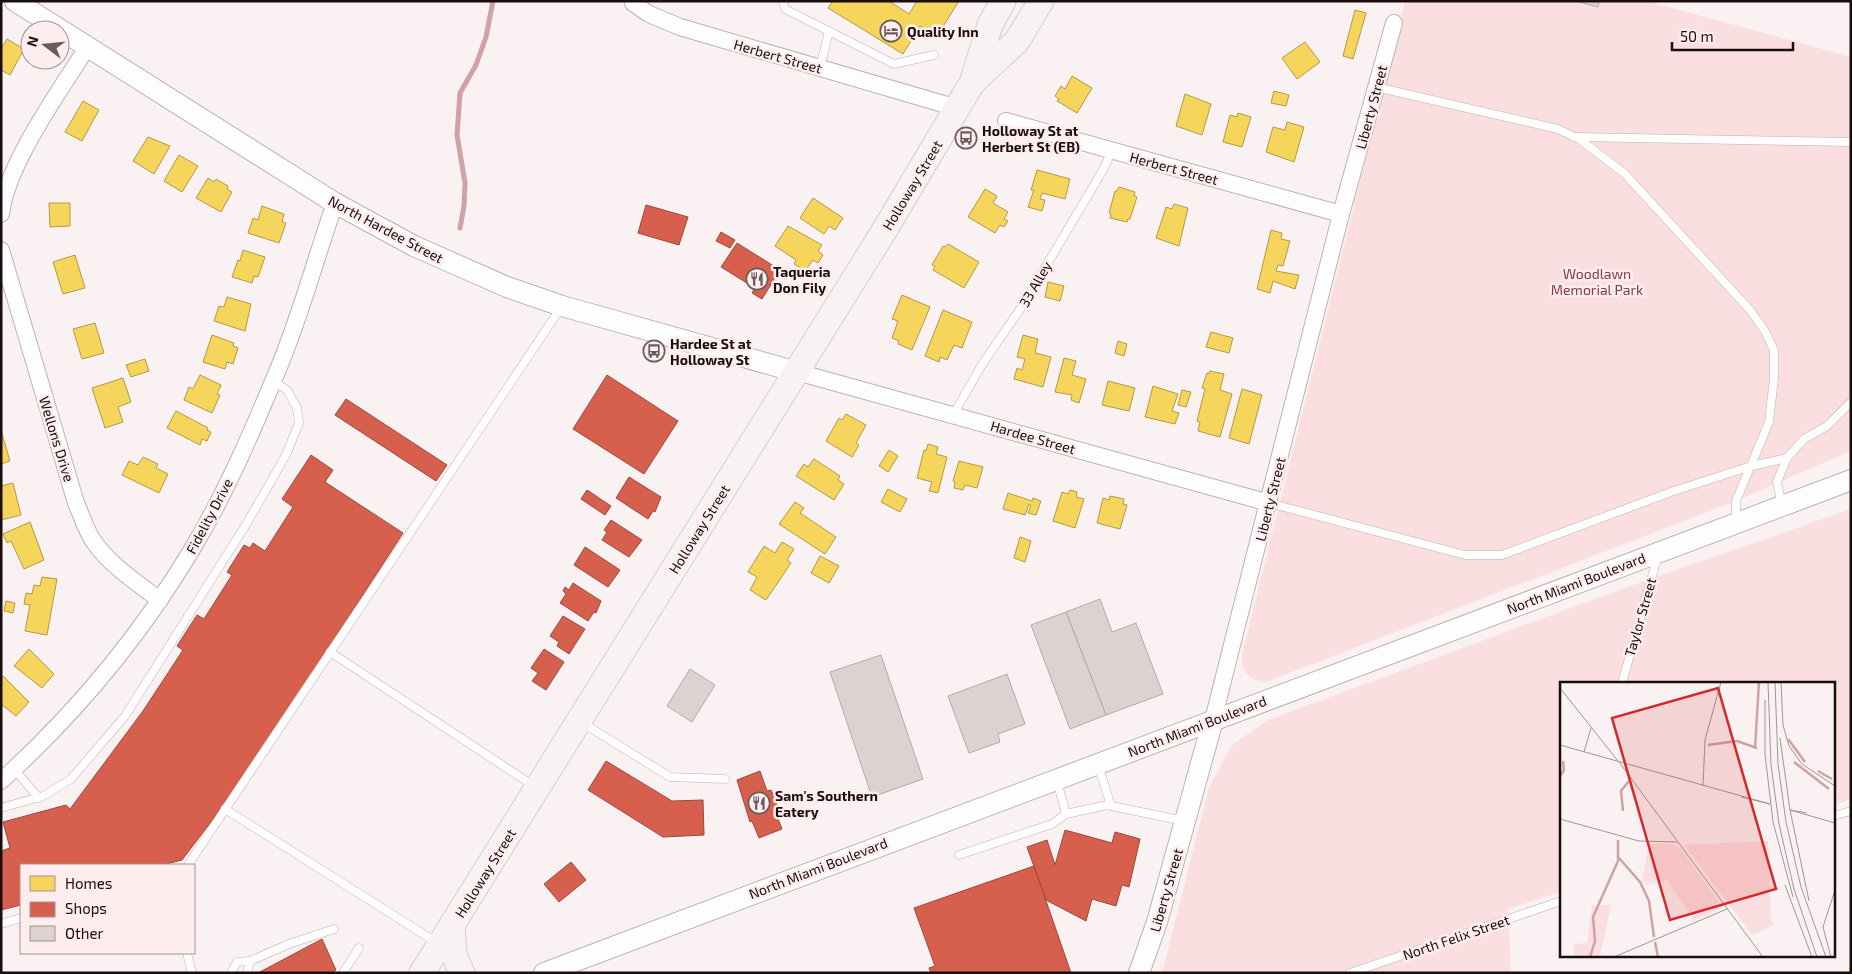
<svg xmlns="http://www.w3.org/2000/svg" width="1852" height="974" font-family="'Exo 2',sans-serif">
<rect width="100%" height="100%" fill="#faf1f2"/>
<g fill="#fbdfe0">
<path d="M 1405,1 L 1647,1 L 1851,57 L 1851,451 L 1736,501 L 1266,682 C 1249,679 1241,672 1242,654 Z"/>
<polygon points="1851,509 1851,799 1833,805 1833,683 1561,683 1561,892 1508,909 1511,973 1162,973 1209,788 1231,746 1268,720 1619,590"/>
</g>
<g fill="#f6d55c" stroke="#b49945">
<polygon points="833,1 889,1 909,14 917,1 959,1 937,36 920,26 903,54 828,8"/>
<polygon points="1355,10 1366,13 1353,59 1343,56"/>
<polygon points="7,39 24,49 10,75 1,70 1,49"/>
<polygon points="1305,42 1320,62 1297,79 1282,58"/>
<polygon points="1072,76 1092,88 1077,113 1057,101 1059,99 1055,96 1061,86 1065,89"/>
<polygon points="1274,91 1289,95 1286,106 1271,103"/>
<polygon points="1185,94 1211,104 1202,135 1176,126"/>
<polygon points="83,101 99,110 82,141 65,132"/>
<polygon points="1238,113 1251,117 1242,147 1223,142 1230,115 1237,117"/>
<polygon points="1287,122 1304,127 1294,162 1266,152 1273,127 1285,130"/>
<polygon points="148,137 170,146 154,174 133,161"/>
<polygon points="179,155 198,166 182,192 164,181"/>
<polygon points="1037,170 1070,179 1065,199 1042,193 1040,199 1045,200 1042,211 1028,207 1034,190 1031,190"/>
<polygon points="208,178 214,182 216,179 228,186 227,189 232,192 221,212 196,198"/>
<polygon points="1119,187 1135,192 1134,196 1137,197 1130,219 1128,219 1127,222 1110,218 1111,214 1109,213 1115,191 1117,191"/>
<polygon points="985,189 997,196 993,203 1008,212 1004,219 1008,221 1004,227 1000,225 995,233 968,217"/>
<polygon points="813,198 843,218 835,230 829,226 824,234 800,218"/>
<polygon points="49,203 70,203 70,226 50,227"/>
<polygon points="1174,204 1188,208 1179,246 1156,238 1166,207 1172,209"/>
<polygon points="262,206 284,214 282,222 286,223 279,243 248,233 253,218 258,220"/>
<polygon points="788,226 822,245 818,251 823,255 818,263 813,260 805,271 794,264 796,260 775,246"/>
<polygon points="1271,230 1282,233 1281,239 1290,241 1283,266 1278,265 1276,271 1299,275 1295,289 1273,281 1270,293 1257,289"/>
<polygon points="948,244 979,262 964,288 933,270 935,266 932,265 943,246 945,247"/>
<polygon points="243,250 265,257 258,277 254,276 252,283 232,277 238,260 240,261"/>
<polygon points="75,255 85,288 63,294 53,262"/>
<polygon points="1048,282 1064,286 1060,301 1045,297"/>
<polygon points="902,295 930,307 912,350 898,344 899,341 892,338 898,321 892,319"/>
<polygon points="227,297 251,304 245,331 214,321 219,306 224,307"/>
<polygon points="943,310 972,322 962,348 954,345 947,360 940,357 939,362 925,356"/>
<polygon points="95,323 104,353 82,359 73,329"/>
<polygon points="1211,332 1233,338 1229,353 1206,347"/>
<polygon points="212,335 234,343 233,346 238,348 233,364 227,362 225,369 203,362"/>
<polygon points="1023,335 1038,339 1035,353 1051,357 1043,387 1014,379 1017,368 1022,370 1025,359 1017,357"/>
<polygon points="1118,341 1127,344 1124,356 1115,353"/>
<polygon points="1064,358 1076,361 1072,375 1086,379 1079,403 1071,400 1072,395 1055,392"/>
<polygon points="145,359 149,371 131,377 126,365"/>
<polygon points="1210,371 1224,374 1220,390 1232,394 1220,437 1198,431 1200,422 1197,421 1205,389 1202,388 1207,373 1209,374"/>
<polygon points="200,375 221,385 217,394 220,395 212,413 184,400 189,387 193,389"/>
<polygon points="123,378 131,402 118,407 123,422 105,428 92,388"/>
<polygon points="1108,381 1135,388 1129,411 1102,405"/>
<polygon points="1153,386 1178,394 1172,411 1179,413 1175,424 1145,417"/>
<polygon points="1242,389 1262,395 1249,444 1229,438"/>
<polygon points="1182,390 1191,392 1186,407 1178,405"/>
<polygon points="176,411 208,428 207,430 211,432 207,441 202,439 200,445 167,428"/>
<polygon points="846,414 866,425 856,443 859,445 852,457 826,441 839,418 842,420"/>
<polygon points="1,430 10,461 1,464"/>
<polygon points="928,444 938,447 936,454 947,457 938,493 929,491 932,482 917,478 924,450 926,451"/>
<polygon points="889,450 898,456 888,472 879,466"/>
<polygon points="143,457 158,464 156,468 168,474 159,493 122,475 129,461 138,465"/>
<polygon points="814,459 840,476 838,480 844,484 834,500 796,476 804,464 808,467"/>
<polygon points="959,461 983,467 977,488 965,485 963,490 954,488 955,482 953,481"/>
<polygon points="13,483 21,515 1,520 1,486"/>
<polygon points="888,489 907,499 900,512 881,502"/>
<polygon points="1070,490 1077,492 1076,497 1084,499 1075,528 1053,521 1062,492 1068,494"/>
<polygon points="1008,493 1032,501 1033,498 1041,501 1036,515 1028,513 1031,505 1029,504 1025,515 1003,509"/>
<polygon points="1110,496 1124,499 1123,504 1127,505 1120,529 1097,523 1103,498 1109,500"/>
<polygon points="795,502 804,508 800,513 836,537 825,554 779,524"/>
<polygon points="30,522 44,560 24,569 11,541 7,543 3,534"/>
<polygon points="1020,537 1031,541 1025,562 1014,558"/>
<polygon points="782,542 794,549 787,560 791,563 766,600 750,590 757,577 748,572 764,546 775,553"/>
<polygon points="820,556 839,566 829,583 811,573"/>
<polygon points="42,577 57,579 47,635 25,631 30,605 24,604 26,593 32,594 34,585 40,586"/>
<polygon points="6,601 15,603 13,613 4,611"/>
<polygon points="29,649 54,674 42,688 14,666"/>
<polygon points="3,676 29,702 16,716 1,704 1,678"/>
</g>
<g fill="#d6604d" stroke="#9e473a">
<polygon points="646,205 688,217 679,245 638,233"/>
<polygon points="721,232 735,240 730,248 716,241"/>
<polygon points="737,243 780,270 762,299 752,293 755,288 721,267"/>
<polygon points="607,375 678,421 644,474 573,429"/>
<polygon points="346,399 447,465 436,481 335,415"/>
<polygon points="311,455 333,470 325,482 403,533 242,781 182,860 162,865 21,865 21,905 1,910 1,851 10,848 3,822 66,805 70,809 143,711 183,650 177,646 197,615 204,619 232,575 227,572 244,545 250,548 253,543 265,551 293,507 282,499"/>
<polygon points="629,477 661,497 655,512 653,511 648,519 616,498"/>
<polygon points="587,490 611,506 605,515 581,499"/>
<polygon points="611,520 642,540 629,557 602,540 607,532 604,530"/>
<polygon points="585,547 620,570 608,587 574,565"/>
<polygon points="573,583 601,601 596,613 594,612 588,621 560,603 566,594 563,591 565,587 569,590"/>
<polygon points="563,616 585,629 569,654 557,646 559,642 550,636"/>
<polygon points="544,649 564,662 546,690 532,681 538,673 531,668"/>
<polygon points="606,761 672,801 703,800 704,835 663,837 588,790"/>
<polygon points="760,771 767,791 771,790 778,807 774,808 782,829 759,838 752,821 750,822 737,780"/>
<polygon points="1065,830 1112,843 1115,832 1140,839 1129,887 1122,885 1116,906 1092,899 1086,921 1046,900 1027,847 1047,840 1055,865"/>
<polygon points="571,862 586,880 559,902 544,884"/>
<polygon points="1034,866 1071,973 931,973 929,968 935,966 914,908"/>
<polygon points="322,939 336,970 331,973 258,973"/>
</g>
<g fill="none" stroke-linecap="round" stroke-linejoin="round">
<polyline stroke="#cfa2a5" stroke-width="5" points="460,228 464,206 465,183 457,135 460,93 476,65 486,37 493,1"/>
</g>
<g fill="#ddd1d2" stroke="#b5aaaa">
<polygon points="1575,1 1599,1 1598,7"/>
<polygon points="1100,599 1112,632 1136,623 1163,694 1106,715 1066,612"/>
<polygon points="1066,612 1106,715 1070,729 1031,625"/>
<polygon points="881,655 923,779 872,797 830,672"/>
<polygon points="690,669 715,685 692,722 667,706"/>
<polygon points="1007,674 1025,724 998,734 1000,742 969,753 948,696"/>
</g>
<g fill="none" stroke-linecap="round" stroke-linejoin="round">
<g stroke="#bdb2b3" stroke-width="9">
<g id="service">
<polyline points="783,1 785,9 894,64 934,55"/>
<polyline points="820,68 829,31"/>
<polyline points="1376,87 1558,129 1579,139 1624,173 1750,310 1765,331 1774,350 1774,378 1769,422 1736,501 1736,522"/>
<polyline points="1575,137 1851,142"/>
<polyline points="953,415 983,363 1023,305 1103,170 1112,151"/>
<polyline points="1269,503 1465,555 1502,555 1671,492 1751,466 1787,458"/>
<polyline points="1782,506 1777,482 1787,458 1804,439 1827,426 1851,402"/>
<polyline points="330,652 534,786"/>
<polyline points="1622,683 1658,555"/>
<polyline points="581,722 670,777 725,779"/>
<polyline points="1098,765 1111,806"/>
<polyline points="14,769 39,798"/>
<polyline points="1057,781 1066,814"/>
<polyline points="1,808 43,796 71,779 125,716 247,523 286,455 299,423 297,408 287,390 273,381"/>
<polyline points="225,809 436,942"/>
<polyline points="1833,816 1851,811"/>
<polyline points="959,855 1052,824 1066,814 1107,805 1184,821"/>
<polyline points="188,865 562,306"/>
<polyline points="1,924 21,918"/>
<polyline points="187,953 192,973"/>
<polyline points="231,973 237,962 250,961"/>
<polyline points="247,973 250,961 289,944 334,929"/>
<polyline points="343,973 359,948"/>
<polyline points="1350,973 1561,901"/>
</g>
</g>
<g stroke="#bdb2b3" stroke-width="18">
<g id="minor">
<polyline points="633,3 649,14 680,27 957,108"/>
<polyline points="1006,121 1341,214"/>
<path d="M 1,214 C 7,163 60,91 88,46"/>
<path d="M 1,250 L 76,503 C 82,516 86,531 94,542 C 111,566 137,583 160,600"/>
<polyline points="797,372 1269,503"/>
<polyline points="1213,720 1341,214 1394,23"/>
<path d="M 1,781 C 75,714 140,636 191,551 C 226,493 253,430 279,367 C 301,314 316,257 335,203"/>
</g>
</g>
<g stroke="#bdb2b3" stroke-width="22">
<g id="tertiary">
<polyline points="15,1 335,203 414,246 507,287 562,306 797,372"/>
<polyline points="544,973 1851,480"/>
<polyline points="1139,973 1157,922 1213,720"/>
</g>
</g>
<g stroke="#d4cfcf" stroke-width="27">
<g id="primary">
<polyline points="973,82 1017,41 1041,1"/>
<polyline points="452,925 454,955 462,973"/>
<polyline points="422,973 884,231 972,83 990,25 1003,1"/>
</g>
</g>
<use href="#service" stroke="#fefdfd" stroke-width="8"/>
<use href="#minor" stroke="#fefdfd" stroke-width="16"/>
<use href="#tertiary" stroke="#fefdfd" stroke-width="20"/>
<use href="#primary" stroke="#f8f2f3" stroke-width="25"/>
</g>
<defs>
<g id="hotel-ring" transform="scale(1.125)"><circle r="9.5" fill="#feedee" stroke="#685d5e" stroke-width="1.5"/><path d="M-6-4.5h1.5V1H6V5H4.5V3h-9V5H-6ZM-4 0a1.8 1.8 0 1 1 3.6 0ZM.5 0V-2.5h3Q6-2.5 6 0Z" fill="#685d5e"/></g>
<g id="bus-ring" transform="scale(1.125)"><circle r="9.5" fill="#feedee" stroke="#685d5e" stroke-width="1.5"/><path d="M-5-6H5V4H4V6H2V4H-2V6H-4V4H-5ZM-3.5-4V0h7V-4ZM-3.5 1.2v1.5H-2V1.2ZM2 1.2v1.5H3.5V1.2Z" fill="#685d5e"/></g>
<g id="restaurant-ring" transform="scale(1.125)"><circle r="9.5" fill="#feedee" stroke="#685d5e" stroke-width="1.5"/><path d="M-5-6h1v4h1v-4h1v4h1v-4h1v5L-1.5 .5V6h-2V.5L-5-1ZM5-6V6H3V1.5H1.5Q1.5-4 5-6Z" fill="#685d5e"/></g>
</defs>
<g fill-rule="evenodd">
<use href="#hotel-ring" x="891" y="31"/>
<use href="#bus-ring" x="966" y="138"/>
<use href="#restaurant-ring" x="757" y="279"/>
<use href="#bus-ring" x="654" y="351"/>
<use href="#restaurant-ring" x="759" y="803"/>
</g>
<g text-anchor="middle" dominant-baseline="central" stroke-width="5" stroke-linejoin="round" paint-order="stroke">
<g font-size="14" font-weight="bold" fill="#1a0d0e" stroke="#feedee" text-anchor="start">
<text x="907" y="31">Quality Inn</text>
<text x="982" y="130">Holloway St at<tspan x="982" dy="16">Herbert St (EB)</tspan></text>
<text x="773" y="271">Taqueria<tspan x="773" dy="16">Don Fily</tspan></text>
<text x="670" y="343">Hardee St at<tspan x="670" dy="16">Holloway St</tspan></text>
<text x="775" y="795">Sam's Southern<tspan x="775" dy="16">Eatery</tspan></text>
</g>
<g font-size="14" fill="#1a0d0e" stroke="#feedee">
<text transform="translate(778 56) rotate(16)">Herbert Street</text>
<text transform="translate(1371 107) rotate(-75)">Liberty Street</text>
<text transform="translate(1174 168) rotate(15)">Herbert Street</text>
<text transform="translate(912 185) rotate(-59)">Holloway Street</text>
<text transform="translate(386 229) rotate(28)">North Hardee Street</text>
<text transform="translate(1035 284) rotate(-60)">33 Alley</text>
<text transform="translate(1033 437) rotate(16)">Hardee Street</text>
<text transform="translate(57 439) rotate(73)">Wellons Drive</text>
<text transform="translate(1270 499) rotate(-76)">Liberty Street</text>
<text transform="translate(209 516) rotate(-62)">Fidelity Drive</text>
<text transform="translate(699 529) rotate(-58)">Holloway Street</text>
<text transform="translate(1576 583) rotate(-21)">North Miami Boulevard</text>
<text transform="translate(1640 617) rotate(-74)">Taylor Street</text>
<text transform="translate(1197 726) rotate(-21)">North Miami Boulevard</text>
<text transform="translate(818 868) rotate(-21)">North Miami Boulevard</text>
<text transform="translate(485 873) rotate(-58)">Holloway Street</text>
<text transform="translate(1166 890) rotate(-74)">Liberty Street</text>
<text transform="translate(1456 937) rotate(-19)">North Felix Street</text>
</g>
<g font-size="14" fill="#863a44" stroke="#feedee">
<text x="1597" y="273">Woodlawn<tspan x="1597" dy="16">Memorial Park</tspan></text>
</g>
</g>
<g transform="translate(1560 682)">
<rect width="275" height="275" fill="#faf1f2"/>
<path d="M 208,159 L 211,238 L 214,243 L 192,253 L 124,163 ZM 89,162 L 110,162 L 120,166 L 163,226 L 134,238 L 107,198 L 85,203 L 82,198 ZM 32,223 L 51,223 L 40,275 L 14,275 L 14,262 L 27,261 Z" fill="#fbdfe0"/>
<path fill="none" stroke="#cfa2a5" stroke-width="2.5" d="M 228,57 L 245,80M 148,63 L 177,59 L 197,66M 195,66 L 199,0M 234,80 L 269,107M 258,89 L 272,97M 0,94 L 4,88 L 3,79M 63,129 L 61,109 L 69,99M 59,176 L 80,200 L 89,219 L 94,255M 95,260 L 98,275M 30,275 L 35,259 L 33,235 L 58,179 L 58,158"/>
<path fill="none" stroke="#a09697" stroke-width="1" d="M 208,0 L 211,83 L 219,142 L 234,207 L 257,275M 215,0 L 218,82 L 226,140 L 241,205 L 266,275M 221,0 L 223,43 L 229,64 L 242,82 L 275,104M 0,6 L 58,79M 205,18 L 205,72 L 213,140 L 233,215M 220,56 L 230,128 L 249,219M 0,63 L 210,122M 24,70 L 31,46M 59,80 L 203,275M 143,104 L 145,58 L 161,0M 181,115 L 210,122M 230,128 L 275,141M 230,128 L 247,131M 0,137 L 79,159 L 117,160M 225,203 L 252,275M 54,275 L 167,227M 271,275 L 263,245 L 275,208"/>
<path fill="#d62828" fill-opacity="0.15" stroke="#d62828" stroke-width="2.5" d="M 158,6 L 216,207 L 110,238 L 52,36 Z"/>
<rect width="275" height="275" fill="none" stroke="#1a0d0e" stroke-width="2.5"/>
</g>
<rect width="1852" height="974" fill="none" stroke="#1a0d0e" stroke-width="5"/>
<rect x="20" y="864" width="175" height="90" fill="#feedee" stroke="#a39394"/>
<rect x="30" y="876" width="25" height="15" fill="#f6d55c" stroke="#a39394"/>
<text x="65" y="889" font-size="15" fill="#1a0d0e">Homes</text>
<rect x="30" y="902" width="25" height="15" fill="#d6604d" stroke="#a39394"/>
<text x="65" y="914" font-size="15" fill="#1a0d0e">Shops</text>
<rect x="30" y="926" width="25" height="15" fill="#ddd1d2" stroke="#a39394"/>
<text x="65" y="939" font-size="15" fill="#1a0d0e">Other</text>
<g transform="translate(45 45) rotate(286)"><circle r="24" fill="#feedee" stroke="#a39394"/>
<path d="M0-4L9 19L0 12L-9 19Z" fill="#685d5e"/>
<text y="-8" font-size="14" font-weight="bold" text-anchor="middle" fill="#1a0d0e">N</text>
</g>
<path d="M1672 42v8h121v-8" fill="none" stroke="#1a0d0e" stroke-width="2.5"/>
<text x="1680" y="42" font-size="15" fill="#1a0d0e" stroke="#feedee" stroke-width="4" paint-order="stroke">50 m</text>
</svg>
